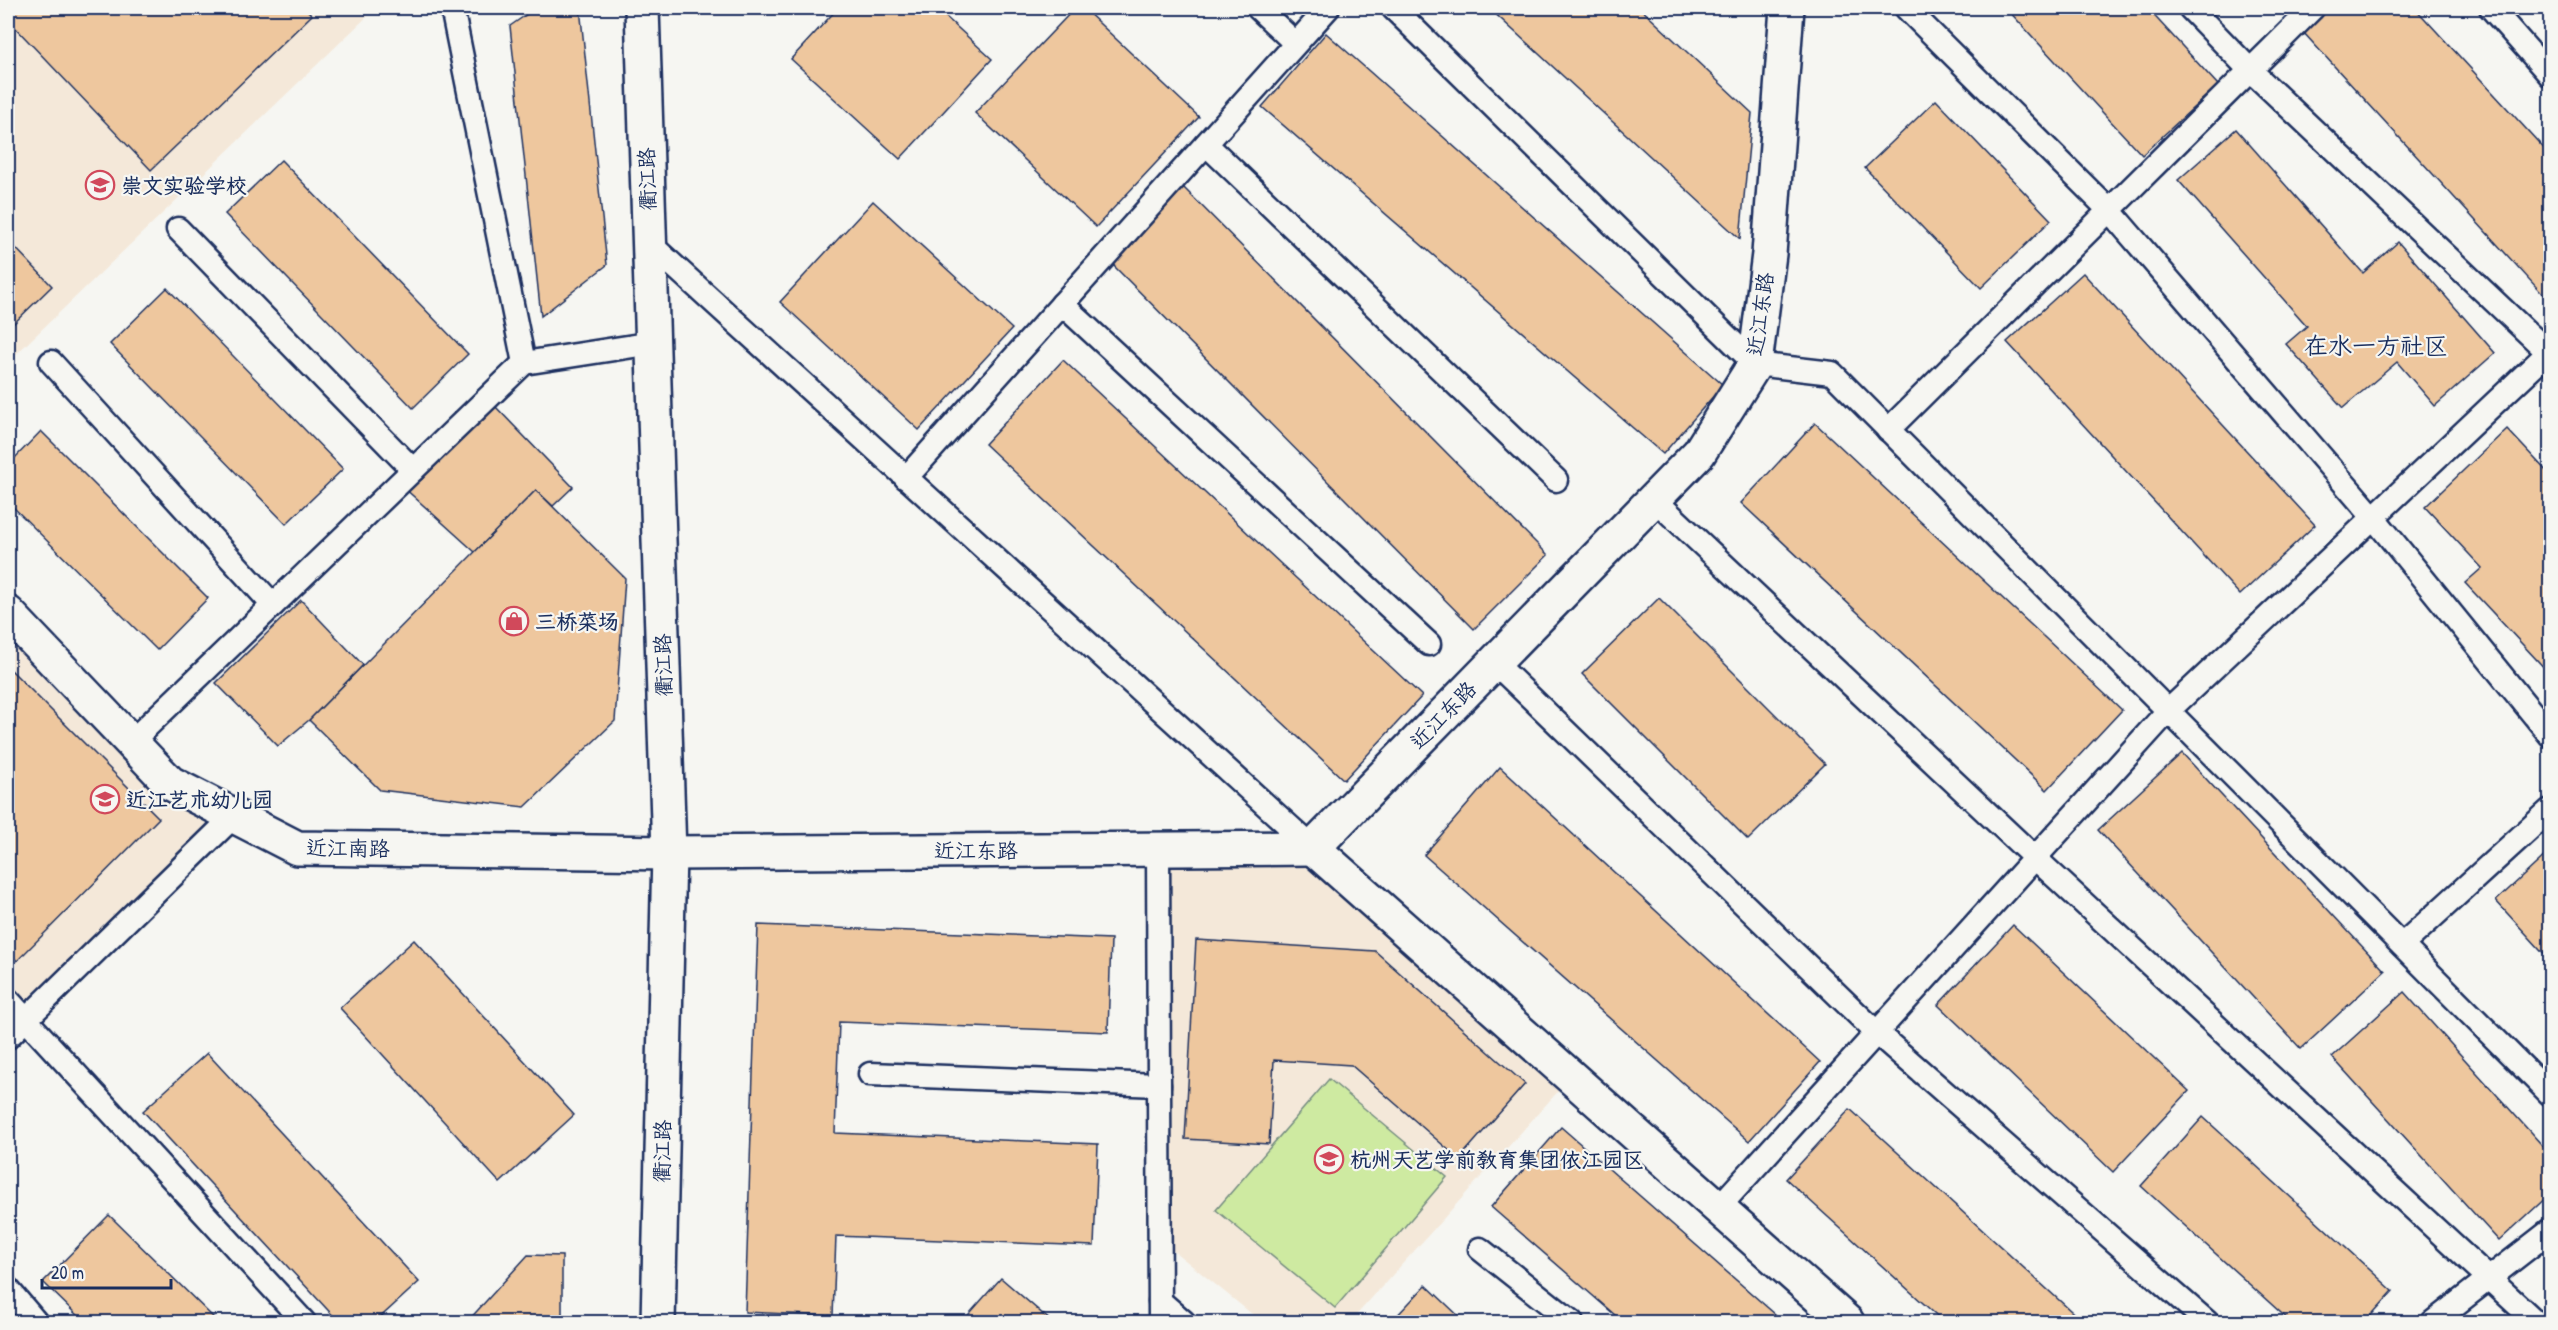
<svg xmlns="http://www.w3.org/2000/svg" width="2558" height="1330" font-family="'Patrick Hand','LXGW WenKai TC',sans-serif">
<rect width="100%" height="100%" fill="#f6f6f2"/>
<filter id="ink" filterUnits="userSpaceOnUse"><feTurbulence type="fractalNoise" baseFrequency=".0167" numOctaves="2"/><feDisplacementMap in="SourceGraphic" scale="12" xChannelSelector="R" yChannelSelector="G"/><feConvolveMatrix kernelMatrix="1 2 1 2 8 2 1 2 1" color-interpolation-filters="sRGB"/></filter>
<g filter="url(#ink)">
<g fill="#f4e8d9">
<polygon points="8,8 376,8 8,362"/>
<polygon points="8,613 170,783 234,816 25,1019 8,1000"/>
<polygon points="1313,848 1571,1077 1350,1322 1262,1322 1160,1240 1158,849"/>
</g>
<polygon fill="#ceeaa1" stroke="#748c80" stroke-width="1.5" points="1329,1079 1447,1177 1335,1308 1216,1210"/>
<g fill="#eec79e" stroke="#1b2f5e" stroke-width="1.5">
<polygon points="8,8 305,8 312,15 151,170 8,20"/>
<polygon points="536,8 580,8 607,265 541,316 510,26"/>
<polygon points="838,8 936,8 992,59 900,159 791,59"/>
<polygon points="1075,8 1083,8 1199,117 1096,227 975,113"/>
<polygon points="1489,8 1640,8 1752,113 1740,239"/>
<polygon points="2006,8 2147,8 2218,85 2142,155"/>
<polygon points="2330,8 2415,8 2550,155 2549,301 2303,32"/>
<polygon points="1326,33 1723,385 1663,454 1262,107"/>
<polygon points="1936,100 2051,220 1981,288 1865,168"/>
<polygon points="2236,129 2363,273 2398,242 2495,353 2435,406 2397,362 2343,408 2286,344 2307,326 2178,180"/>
<polygon points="281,160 468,354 413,408 225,214"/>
<polygon points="1181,185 1548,555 1474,629 1107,259"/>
<polygon points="873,201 1012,329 919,430 780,302"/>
<polygon points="8,240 52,286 8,329"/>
<polygon points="2083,273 2315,525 2240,595 2007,342"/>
<polygon points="167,288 343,469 286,524 110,344"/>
<polygon points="1063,360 1422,696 1344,780 985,444"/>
<polygon points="493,404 573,487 553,506 536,490 475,552 402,486"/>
<polygon points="1815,423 2122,710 2047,790 1741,503"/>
<polygon points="2507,429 2550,475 2550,519 2543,527 2550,535 2550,674 2465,583 2482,568 2425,507"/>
<polygon points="41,431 208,598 157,650 8,502 8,465"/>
<polygon points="536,490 625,578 615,721 525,807 380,790 309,720"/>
<polygon points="1659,598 1825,764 1748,840 1582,674"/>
<polygon points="301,600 363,665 309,720 278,746 216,683"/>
<polygon points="8,667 159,818 17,961 8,951"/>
<polygon points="2182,753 2385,971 2301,1049 2098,830"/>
<polygon points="1500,767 1820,1062 1749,1141 1424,855"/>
<polygon points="2550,851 2550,960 2496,901"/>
<polygon points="758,925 1111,939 1108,1032 839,1022 835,1133 1098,1144 1094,1246 836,1236 833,1316 745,1312"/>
<polygon points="2013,925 2189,1091 2113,1172 1938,1005"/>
<polygon points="414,940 574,1115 500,1183 340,1008"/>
<polygon points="1196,940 1375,951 1525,1084 1459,1159 1351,1065 1274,1060 1269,1144 1185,1139"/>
<polygon points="2404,992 2550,1154 2550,1194 2499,1241 2332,1057"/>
<polygon points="207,1053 419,1282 375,1322 339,1322 143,1111"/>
<polygon points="1850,1109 2083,1322 1944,1322 1786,1179"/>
<polygon points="2203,1117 2393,1291 2365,1322 2291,1322 2141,1186"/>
<polygon points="1561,1127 1784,1322 1623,1322 1491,1207"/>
<polygon points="109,1215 218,1322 84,1322 43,1282"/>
<polygon points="528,1255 562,1256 562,1322 467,1322"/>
<polygon points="1001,1278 1052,1322 962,1322"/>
<polygon points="1426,1285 1465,1322 1391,1322"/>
</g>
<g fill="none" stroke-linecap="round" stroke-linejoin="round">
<g stroke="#1b2f5e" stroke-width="27">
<g id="service">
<polyline points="452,8 524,363"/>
<polyline points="1258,8 1295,43"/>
<polyline points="1393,8 1755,364 1832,373 2550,1094"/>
<polyline points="1906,8 2109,210 2374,518 2550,735"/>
<polyline points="2190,8 2250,70 2550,354"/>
<polyline points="2491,8 2550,75"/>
<polyline points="1206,144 1556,480"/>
<polyline points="178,229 413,470"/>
<polyline points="650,244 1313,848"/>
<polyline points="1062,304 1429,644"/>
<polyline points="51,362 273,605"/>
<polyline points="1888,430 2313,8"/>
<polyline points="906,478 1328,8"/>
<polyline points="1654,499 2035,858 2536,1322"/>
<polyline points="1494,662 1877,1033 2207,1322"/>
<polyline points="131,742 524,363 653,343"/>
<polyline points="1158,849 1160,1322"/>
<polyline points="2402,945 2550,810"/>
<polyline points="8,1000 304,1322"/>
<polyline points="8,1037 234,816"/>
<polyline points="870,1074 1159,1085"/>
<polyline points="1718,1208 2168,711 2550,351"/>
<polyline points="1480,1249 1572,1322"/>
<polyline points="8,1289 36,1322"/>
<polyline points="1160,1301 1184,1322"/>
<polyline points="2433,1322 2550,1231"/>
</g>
</g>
<g stroke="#1b2f5e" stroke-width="38">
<g id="minor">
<polyline points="8,613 170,783 297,848 669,853 1313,848 1699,453 1755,364 1769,254 1787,8"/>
<polyline points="1313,848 1847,1322"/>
</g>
</g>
<g stroke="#1b2f5e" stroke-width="38">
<polyline id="tertiary" points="642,8 669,853 658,1322"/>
</g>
<use href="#service" stroke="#f6f6f2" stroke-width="22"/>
<use href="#minor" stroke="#f6f6f2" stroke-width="33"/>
<use href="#tertiary" stroke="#f6f6f2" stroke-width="33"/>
</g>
</g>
<defs>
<g id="school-ring" transform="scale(1.5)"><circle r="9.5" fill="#f6f6f2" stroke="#d1495b" stroke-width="1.5"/><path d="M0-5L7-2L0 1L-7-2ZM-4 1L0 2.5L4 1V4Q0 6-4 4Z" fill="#d1495b"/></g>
<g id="shop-ring" transform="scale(1.5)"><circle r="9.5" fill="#f6f6f2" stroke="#d1495b" stroke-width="1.5"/><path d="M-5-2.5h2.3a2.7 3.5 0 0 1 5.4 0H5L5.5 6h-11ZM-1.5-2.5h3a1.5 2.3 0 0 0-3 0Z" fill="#d1495b"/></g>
</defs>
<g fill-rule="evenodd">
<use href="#school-ring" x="100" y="185"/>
<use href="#shop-ring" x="514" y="621"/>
<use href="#school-ring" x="105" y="799"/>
<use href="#school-ring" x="1329" y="1159"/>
</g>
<g text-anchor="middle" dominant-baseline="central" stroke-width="4.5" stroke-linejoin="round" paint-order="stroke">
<g font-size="21" fill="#1b2f5e" stroke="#f6f6f2">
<text transform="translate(647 179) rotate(-92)">衢江路</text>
<text transform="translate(1760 314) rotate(-82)">近江东路</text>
<text transform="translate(663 665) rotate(-92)">衢江路</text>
<text transform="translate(1443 715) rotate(-46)">近江东路</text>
<text transform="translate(348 848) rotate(1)">近江南路</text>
<text x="976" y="850">近江东路</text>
<text transform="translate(662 1151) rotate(-89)">衢江路</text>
</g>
<g font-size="21" font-weight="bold" fill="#1b2f5e" stroke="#f6f6f2" text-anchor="start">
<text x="121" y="185">崇文实验学校</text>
<text x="535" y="621">三桥菜场</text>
<text x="126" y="799">近江艺术幼儿园</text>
<text x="1350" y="1159">杭州天艺学前教育集团依江园区</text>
</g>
<g font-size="24" fill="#1b2f5e" stroke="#f6f6f2">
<text x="2376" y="345">在水一方社区</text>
</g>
</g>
<rect width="2558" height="1330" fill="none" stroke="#f6f6f2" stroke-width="30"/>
<rect x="15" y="15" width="2528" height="1300" fill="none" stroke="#1b2f5e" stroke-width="2" filter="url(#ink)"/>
<path d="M42 1279v9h129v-9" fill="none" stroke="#1b2f5e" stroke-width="3"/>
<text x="51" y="1279" font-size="18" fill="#1b2f5e" stroke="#f6f6f2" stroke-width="4.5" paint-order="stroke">20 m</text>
</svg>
